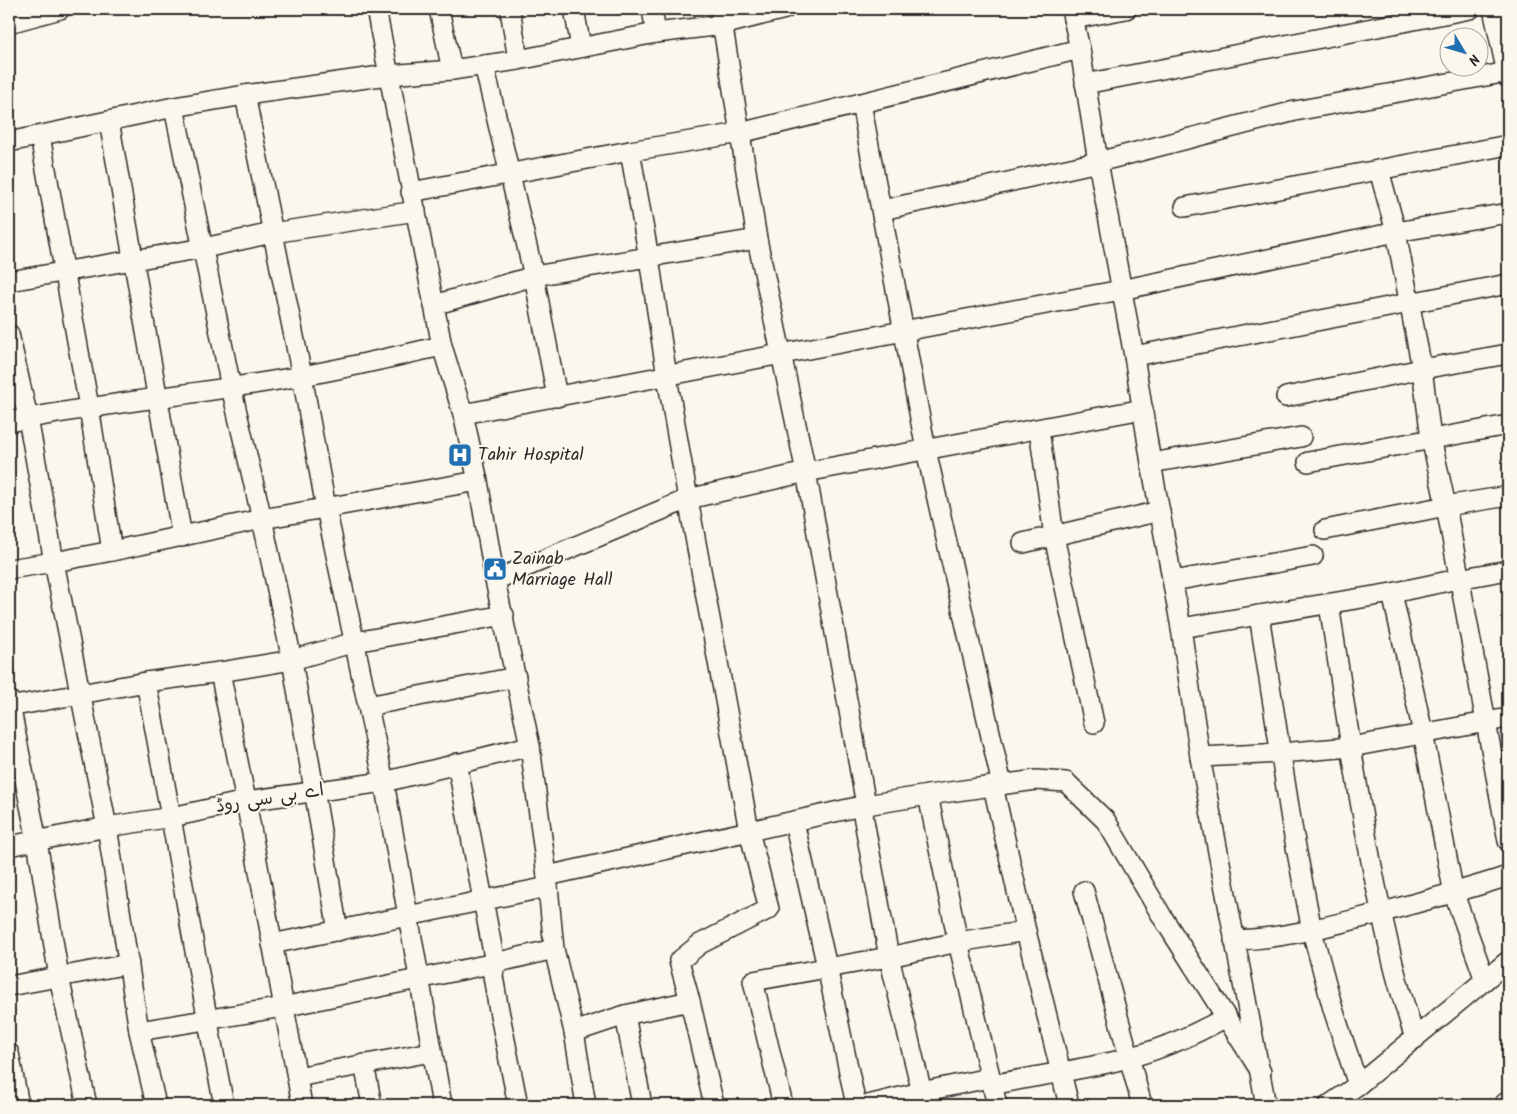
<svg xmlns="http://www.w3.org/2000/svg" width="1517" height="1114" font-family="Kalam,'Playpen Sans Arabic',sans-serif">
<rect width="100%" height="100%" fill="#fbf7ec"/>
<filter id="ink" filterUnits="userSpaceOnUse"><feTurbulence type="fractalNoise" baseFrequency=".02" numOctaves="2"/><feDisplacementMap in="SourceGraphic" scale="10" xChannelSelector="R" yChannelSelector="G"/><feConvolveMatrix kernelMatrix="1 2 1 2 8 2 1 2 1" color-interpolation-filters="sRGB"/></filter>
<g filter="url(#ink)">
<g fill="none" stroke-linecap="round" stroke-linejoin="round">
<g stroke="#2b2b2b" stroke-width="22">
<g id="minor">
<polyline points="376,9 442,346 463,414 478,481 495,580"/>
<polyline points="439,9 452,70"/>
<polyline points="510,9 518,60"/>
<polyline points="574,9 581,47"/>
<polyline points="652,9 656,33"/>
<polyline points="720,9 757,239 806,472 866,805 863,815 889,957 925,1105"/>
<polyline points="1071,9 1080,49 1098,162 1134,356 1151,463 1181,628 1200,757 1266,1105"/>
<polyline points="1493,9 1508,78"/>
<polyline points="1073,19 1126,9"/>
<polyline points="9,23 60,9"/>
<polyline points="484,65 534,276 557,397"/>
<polyline points="1085,84 1470,9"/>
<polyline points="245,95 302,376 326,508 384,782 442,1105"/>
<polyline points="861,103 926,450 1002,785"/>
<polyline points="174,107 231,387 262,519 292,660 338,931"/>
<polyline points="109,121 182,537"/>
<polyline points="40,136 89,407 112,551"/>
<polyline points="9,142 174,107 245,95 388,75 452,70 518,60 656,33 722,25 785,9"/>
<polyline points="1379,170 1396,232 1422,369 1431,438 1446,506 1508,841"/>
<polyline points="411,192 630,151 740,133 1080,49"/>
<polyline points="1185,207 1508,145"/>
<polyline points="882,210 1098,162 1295,111 1508,72"/>
<polyline points="9,281 204,248 272,233 416,211"/>
<polyline points="434,305 534,276 757,239"/>
<polyline points="9,334 28,418 54,562 107,827 139,1031 156,1105"/>
<polyline points="1134,356 1508,284"/>
<polyline points="1286,397 1422,369 1508,354"/>
<polyline points="1143,409 806,472 688,499 495,580 530,746 547,876 866,805 928,795 1036,780 1066,782 1106,821 1163,918 1261,1072"/>
<polyline points="463,414 1121,290 1396,232 1508,213"/>
<path d="M 9,422 C 105,402 204,394 301,376 C 348,368 395,356 442,346"/>
<polyline points="1039,429 1054,536 1094,723"/>
<polyline points="1308,462 1508,425"/>
<polyline points="1151,463 1301,437"/>
<polyline points="1325,530 1446,506 1508,496"/>
<polyline points="1023,543 1160,511"/>
<polyline points="9,569 54,562 112,551 262,519 478,481"/>
<polyline points="1173,581 1313,556"/>
<polyline points="1392,593 1423,733 1454,894 1485,980"/>
<path d="M 1329,604 C 1347,722 1364,842 1392,959 C 1398,986 1407,1012 1415,1039"/>
<polyline points="1259,615 1292,826 1312,931 1333,1009 1358,1085"/>
<polyline points="1181,628 1392,593 1458,579 1508,570"/>
<polyline points="220,672 246,801 302,1105"/>
<path d="M 146,682 C 173,823 196,965 224,1105"/>
<polyline points="9,700 37,841 59,977 87,1105"/>
<polyline points="368,706 516,677"/>
<polyline points="9,707 146,682 220,672 292,660 355,642 504,615"/>
<polyline points="1200,757 1281,753 1351,747 1508,718"/>
<polyline points="457,763 495,963 493,976 498,1005 518,1105"/>
<polyline points="993,786 1026,931"/>
<polyline points="928,795 958,942 997,1105"/>
<polyline points="794,822 827,967 856,1105"/>
<polyline points="9,846 107,827 172,817 246,801 384,782 530,746"/>
<polyline points="1084,891 1142,1105"/>
<path d="M 1234,940 C 1285,939 1332,925 1380,913 C 1423,901 1466,890 1508,876"/>
<polyline points="272,944 548,887"/>
<polyline points="554,949 574,1032 586,1105"/>
<polyline points="9,986 129,964"/>
<polyline points="690,1001 714,1105"/>
<polyline points="625,1015 642,1105"/>
<polyline points="139,1031 283,1007 495,963 554,949 547,876"/>
<polyline points="574,1032 625,1015 690,1001 679,961 700,944 769,909 749,831 688,499 667,377 649,258 630,151"/>
<polyline points="9,1053 19,1105"/>
<polyline points="364,1064 372,1105"/>
<polyline points="297,1077 431,1052"/>
<path d="M 991,1085 C 1031,1077 1072,1071 1112,1062 C 1152,1053 1191,1037 1226,1017"/>
<polyline points="783,1105 753,981 889,957 958,942 1026,931 1069,1105"/>
<polyline points="868,1105 921,1092 989,1078"/>
<polyline points="1329,1105 1358,1085 1508,961"/>
<polyline points="1503,1105 1508,1101"/>
</g>
</g>
<use href="#minor" stroke="#fbf7ec" stroke-width="19"/>
</g>
</g>
<defs>
<g id="hospital-square" transform="scale(1.25)"><rect x="-9" y="-9" width="18" height="18" rx="4" fill="#1f6fb2" stroke="#fbf7ec"/><path d="M-5-5h3v3.5h4V-5h3V5h-3V1.5h-4V5h-3Z" fill="#fff"/></g>
<g id="civic-square" transform="scale(1.25)"><rect x="-9" y="-9" width="18" height="18" rx="4" fill="#1f6fb2" stroke="#fbf7ec"/><path d="M-.6-6.5H3V-4.5H.6V-3L4-1V1h2V6H-6V1h2V-1L-.6-3ZM-1.2 2.5V6h2.4V2.5Z" fill="#fff"/></g>
</defs>
<g fill-rule="evenodd">
<use href="#hospital-square" x="460" y="455"/>
<use href="#civic-square" x="495" y="569"/>
</g>
<g text-anchor="middle" dominant-baseline="central" stroke-width="4" stroke-linejoin="round" paint-order="stroke">
<g font-size="18" fill="#2b2b2b" stroke="#fbf7ec" text-anchor="start">
<text x="478" y="455">Tahir Hospital</text>
<text x="512" y="559">Zainab<tspan x="512" dy="21">Marriage Hall</tspan></text>
</g>
<g font-size="18" fill="#2b2b2b" stroke="#fbf7ec">
<text transform="translate(270 799) rotate(-9)">اے بی سی روڈ</text>
</g>
</g>
<rect width="1517" height="1114" fill="none" stroke="#fbf7ec" stroke-width="30"/>
<rect x="15" y="15" width="1487" height="1084" fill="none" stroke="#2b2b2b" stroke-width="2" filter="url(#ink)"/>
<g transform="translate(1464 52) rotate(128)"><circle r="24" fill="#fbf7ec" stroke="#a8a59f"/>
<path d="M0-4L9 19L0 12L-9 19Z" fill="#1f6fb2"/>
<text y="-8" font-size="14" font-weight="bold" text-anchor="middle" fill="#2b2b2b">N</text>
</g>
</svg>
